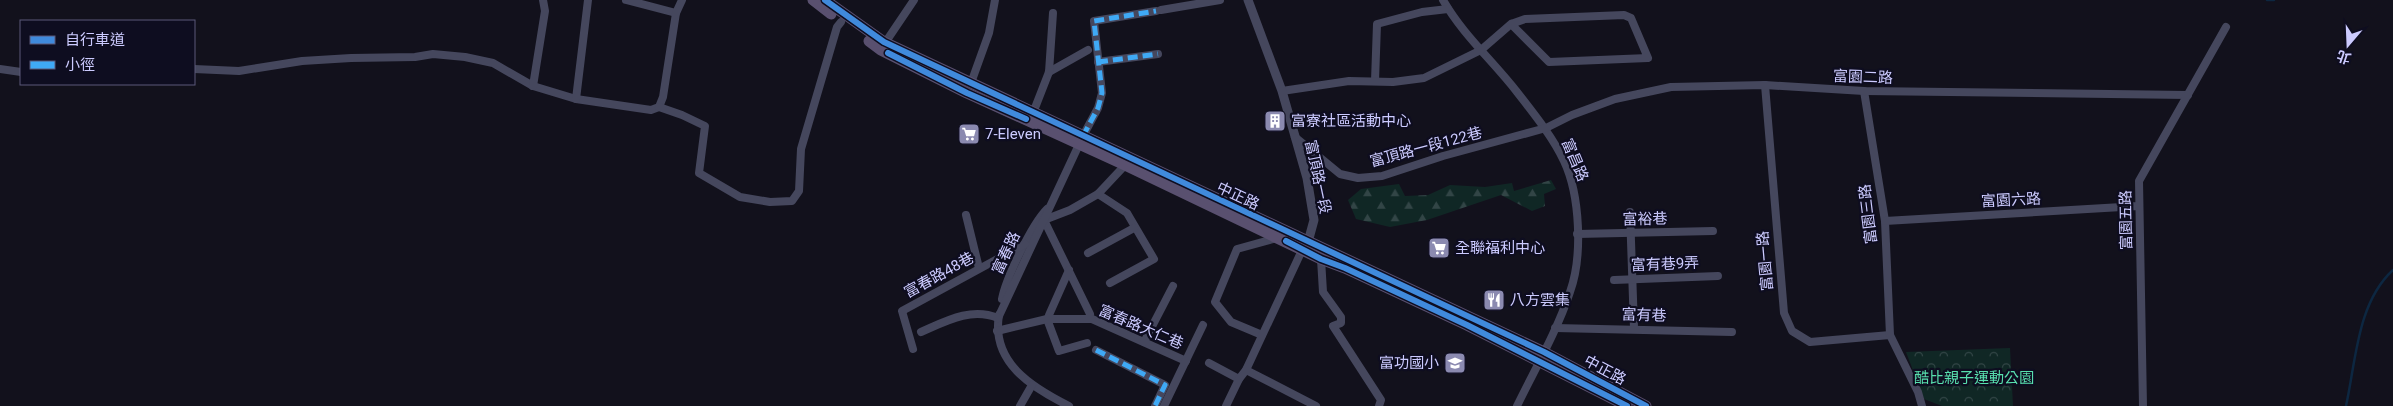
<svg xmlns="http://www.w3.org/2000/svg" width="2393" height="406" font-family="Roboto,'Noto Sans TC',sans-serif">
<defs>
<pattern id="forest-firs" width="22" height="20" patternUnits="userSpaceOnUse" patternTransform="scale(1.25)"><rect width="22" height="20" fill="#102725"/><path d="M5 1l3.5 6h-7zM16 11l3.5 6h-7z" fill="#324546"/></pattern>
<pattern id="park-crowns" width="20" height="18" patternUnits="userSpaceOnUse" patternTransform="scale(1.25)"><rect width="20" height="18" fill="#102725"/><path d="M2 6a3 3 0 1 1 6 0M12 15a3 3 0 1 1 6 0" fill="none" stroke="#324546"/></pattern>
</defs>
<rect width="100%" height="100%" fill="#12111c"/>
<polygon fill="url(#forest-firs)" points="1551,180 1556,189 1544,194 1545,206 1532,211 1501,195 1427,220 1390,227 1356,219 1348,200 1361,189 1399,184 1405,196 1428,195 1450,185 1485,187 1512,183 1514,191"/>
<polygon fill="url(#park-crowns)" points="2010,348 2013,406 1942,406 1924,399 1906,352"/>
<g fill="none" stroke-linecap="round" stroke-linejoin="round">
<g stroke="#0d2741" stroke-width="2.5">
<polyline points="2267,0 2274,0"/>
<path d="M 2346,406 C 2356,361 2357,303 2393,270"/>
</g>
<g stroke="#45475d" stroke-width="8">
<polyline points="626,0 676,13"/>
<path d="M 1443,0 C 1463,35 1493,61 1517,92 C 1534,114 1552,136 1564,161 C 1580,195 1583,256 1570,292 C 1557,331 1535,369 1517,406"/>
<polyline points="1161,10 1220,0"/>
<polyline points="883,46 914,0"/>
<polyline points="1098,62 1158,54"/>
<polyline points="0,69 21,72"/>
<polyline points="194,69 239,71 302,61 351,58 415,57 433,54 465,57 493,63 533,86 576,99 651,110 659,107 663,97 676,13 682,0"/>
<polyline points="1049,72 1088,50"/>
<polyline points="1375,81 1377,24 1422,12 1448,9"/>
<polyline points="971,83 989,33 995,0"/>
<polyline points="1765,85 1784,313 1792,331 1810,342 1890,335"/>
<polyline points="533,86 545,11 543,0"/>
<polyline points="1282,91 1349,81 1393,82 1424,78 1481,50 1511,24 1525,19 1624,15 1631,18 1648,58 1549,62 1511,24"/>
<polyline points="1864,91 1885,221 1890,335 1918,392 1922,406"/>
<polyline points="576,99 588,0"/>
<polyline points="659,107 682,115 705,126 699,173 740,197 770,202 792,201 799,191 801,149 837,27 841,22"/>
<polyline points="1033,113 1049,72 1053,13"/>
<polyline points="1295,137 1340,174 1358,178 1382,176 1443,156 1546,128 1572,115 1615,99 1671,87 1765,85 1864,91 2188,95"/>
<polyline points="1098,194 1127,213 1154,259 1110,283"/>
<polyline points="1630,212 1634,328"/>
<polyline points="966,215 979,268"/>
<polyline points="1885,221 2139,206"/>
<polyline points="1577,234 1713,231"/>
<polyline points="1088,253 1134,228"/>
<polyline points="1321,259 1323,292 1341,317 1341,323 1333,326 1381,400 1379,406"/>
<polyline points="1614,280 1718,276"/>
<path d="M 1002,299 C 1006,278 1032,224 1047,209"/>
<polyline points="1090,314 1044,220 1070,210 1098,194 1128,162"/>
<path d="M 999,315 C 991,362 1031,387 1069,406"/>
<polyline points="1049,315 1069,270"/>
<polyline points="998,318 1083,136 1098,108 1102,93 1094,21 1156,11"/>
<polyline points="1047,319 1059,351 1087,343"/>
<polyline points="1555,328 1732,332"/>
<polyline points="997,331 1047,319 1092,319 1186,361"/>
<path d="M 921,332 C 946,321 971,307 998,318"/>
<polyline points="1262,335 1231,322 1215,302 1237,249 1277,238"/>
<polyline points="1144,342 1173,286"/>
<polyline points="913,349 902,311 1025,244"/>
<polyline points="1096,350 1165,385 1155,406"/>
<polyline points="1209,363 1239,379"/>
<polyline points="1246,370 1316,406"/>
<polyline points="1020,406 1032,385"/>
<polyline points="1164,406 1203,325"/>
<polyline points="1226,406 1239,379 1246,370 1304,246"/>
<polyline points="2143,406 2139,181 2226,27"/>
</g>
<polyline stroke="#45475d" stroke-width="9" points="1248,0 1282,91 1307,178 1314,220 1308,242"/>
<g stroke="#59506f" stroke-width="11">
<polyline points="813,0 831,14"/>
<polyline points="825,0 884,42 1544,352 1646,406"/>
<polyline points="869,41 881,50 967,93 1125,165 1321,259 1345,268 1467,325 1627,406"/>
</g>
<g stroke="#3fa9f5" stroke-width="5" stroke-dasharray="10 5" stroke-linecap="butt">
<polyline points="1098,62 1158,54"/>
<polyline points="1083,136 1098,108 1102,93 1094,21 1156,11"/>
<polyline points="1096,350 1165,385 1155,406"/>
</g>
<g stroke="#0e0d20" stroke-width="9">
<g id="cycleway">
<polyline points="825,0 884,42 1544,352 1646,406"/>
<polyline points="888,53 967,93 1026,119"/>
<polyline points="1286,241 1321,259 1345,268 1467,325 1627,406"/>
</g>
</g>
<use href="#cycleway" stroke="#408adc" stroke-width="6"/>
</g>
<defs>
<g id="building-square" transform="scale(1.125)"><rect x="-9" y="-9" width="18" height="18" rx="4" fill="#8b8ab0" stroke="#0e0d20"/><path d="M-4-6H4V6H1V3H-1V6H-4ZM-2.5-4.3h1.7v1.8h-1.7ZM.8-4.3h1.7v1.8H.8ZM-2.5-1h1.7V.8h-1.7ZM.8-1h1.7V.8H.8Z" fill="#fff"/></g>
<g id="supermarket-square" transform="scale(1.125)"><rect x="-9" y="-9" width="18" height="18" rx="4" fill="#8b8ab0" stroke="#0e0d20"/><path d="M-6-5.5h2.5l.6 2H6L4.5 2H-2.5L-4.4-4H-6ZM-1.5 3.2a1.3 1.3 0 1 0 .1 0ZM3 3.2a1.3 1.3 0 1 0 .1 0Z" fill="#fff"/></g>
<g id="restaurant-square" transform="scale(1.125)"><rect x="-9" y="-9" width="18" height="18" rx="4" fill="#8b8ab0" stroke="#0e0d20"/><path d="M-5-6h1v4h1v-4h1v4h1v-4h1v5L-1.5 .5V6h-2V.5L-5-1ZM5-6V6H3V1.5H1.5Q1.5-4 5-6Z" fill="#fff"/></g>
<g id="school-square" transform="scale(1.125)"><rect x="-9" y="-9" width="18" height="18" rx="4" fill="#8b8ab0" stroke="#0e0d20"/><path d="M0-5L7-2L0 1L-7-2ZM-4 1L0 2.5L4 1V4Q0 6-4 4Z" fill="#fff"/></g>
</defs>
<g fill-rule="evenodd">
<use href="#building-square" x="1275" y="121"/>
<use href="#supermarket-square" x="969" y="134"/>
<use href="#supermarket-square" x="1439" y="248"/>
<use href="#restaurant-square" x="1494" y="300"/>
<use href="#school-square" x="1455" y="363"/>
</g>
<g text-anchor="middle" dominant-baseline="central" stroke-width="4.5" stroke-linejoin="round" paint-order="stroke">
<g font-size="15" fill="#cccbff" stroke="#0e0d20">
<text transform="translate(1863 77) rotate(2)">富園二路</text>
<text transform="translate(1426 147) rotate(-15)">富頂路一段122巷</text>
<text transform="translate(1575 160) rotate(67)">富昌路</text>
<text transform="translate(1318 177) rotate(78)">富頂路一段</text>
<text transform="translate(1238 196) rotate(25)">中正路</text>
<text transform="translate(2011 200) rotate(-3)">富園六路</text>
<text transform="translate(1868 214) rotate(-97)">富園三路</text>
<text transform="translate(1645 219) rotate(-1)">富裕巷</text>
<text transform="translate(2126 220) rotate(-91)">富園五路</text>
<text transform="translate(1006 253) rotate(-65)">富春路</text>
<text transform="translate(1765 261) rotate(-95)">富園一路</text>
<text transform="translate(1665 264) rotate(-2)">富有巷9弄</text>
<text transform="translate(939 275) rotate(-29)">富春路48巷</text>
<text transform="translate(1644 315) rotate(2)">富有巷</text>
<text transform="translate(1141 327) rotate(23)">富春路大仁巷</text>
<text transform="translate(1605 370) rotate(28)">中正路</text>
</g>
<g font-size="15" fill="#cccbff" stroke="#0e0d20" text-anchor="start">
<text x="1291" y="121">富寮社區活動中心</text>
<text x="985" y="134">7-Eleven</text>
<text x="1455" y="248">全聯福利中心</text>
<text x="1510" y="300">八方雲集</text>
<text x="1439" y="363" text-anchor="end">富功國小</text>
</g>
<g font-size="15" fill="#58dfae" stroke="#0e0d20">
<text x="1974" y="378">酷比親子運動公園</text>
</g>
</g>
<rect x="20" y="20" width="175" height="65" fill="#0e0d20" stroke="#5a5979"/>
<rect x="30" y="36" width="25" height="8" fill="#408adc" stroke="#5a5979"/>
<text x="65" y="45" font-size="15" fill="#cccbff">自行車道</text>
<rect x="30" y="61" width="25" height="8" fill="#3fa9f5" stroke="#5a5979"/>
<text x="65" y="70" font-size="15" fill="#cccbff">小徑</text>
<g transform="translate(2348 45) rotate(199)" stroke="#0e0d20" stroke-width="4" paint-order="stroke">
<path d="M0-4L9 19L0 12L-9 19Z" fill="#cccbff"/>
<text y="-8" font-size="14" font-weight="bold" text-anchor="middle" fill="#cccbff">北</text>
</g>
</svg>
